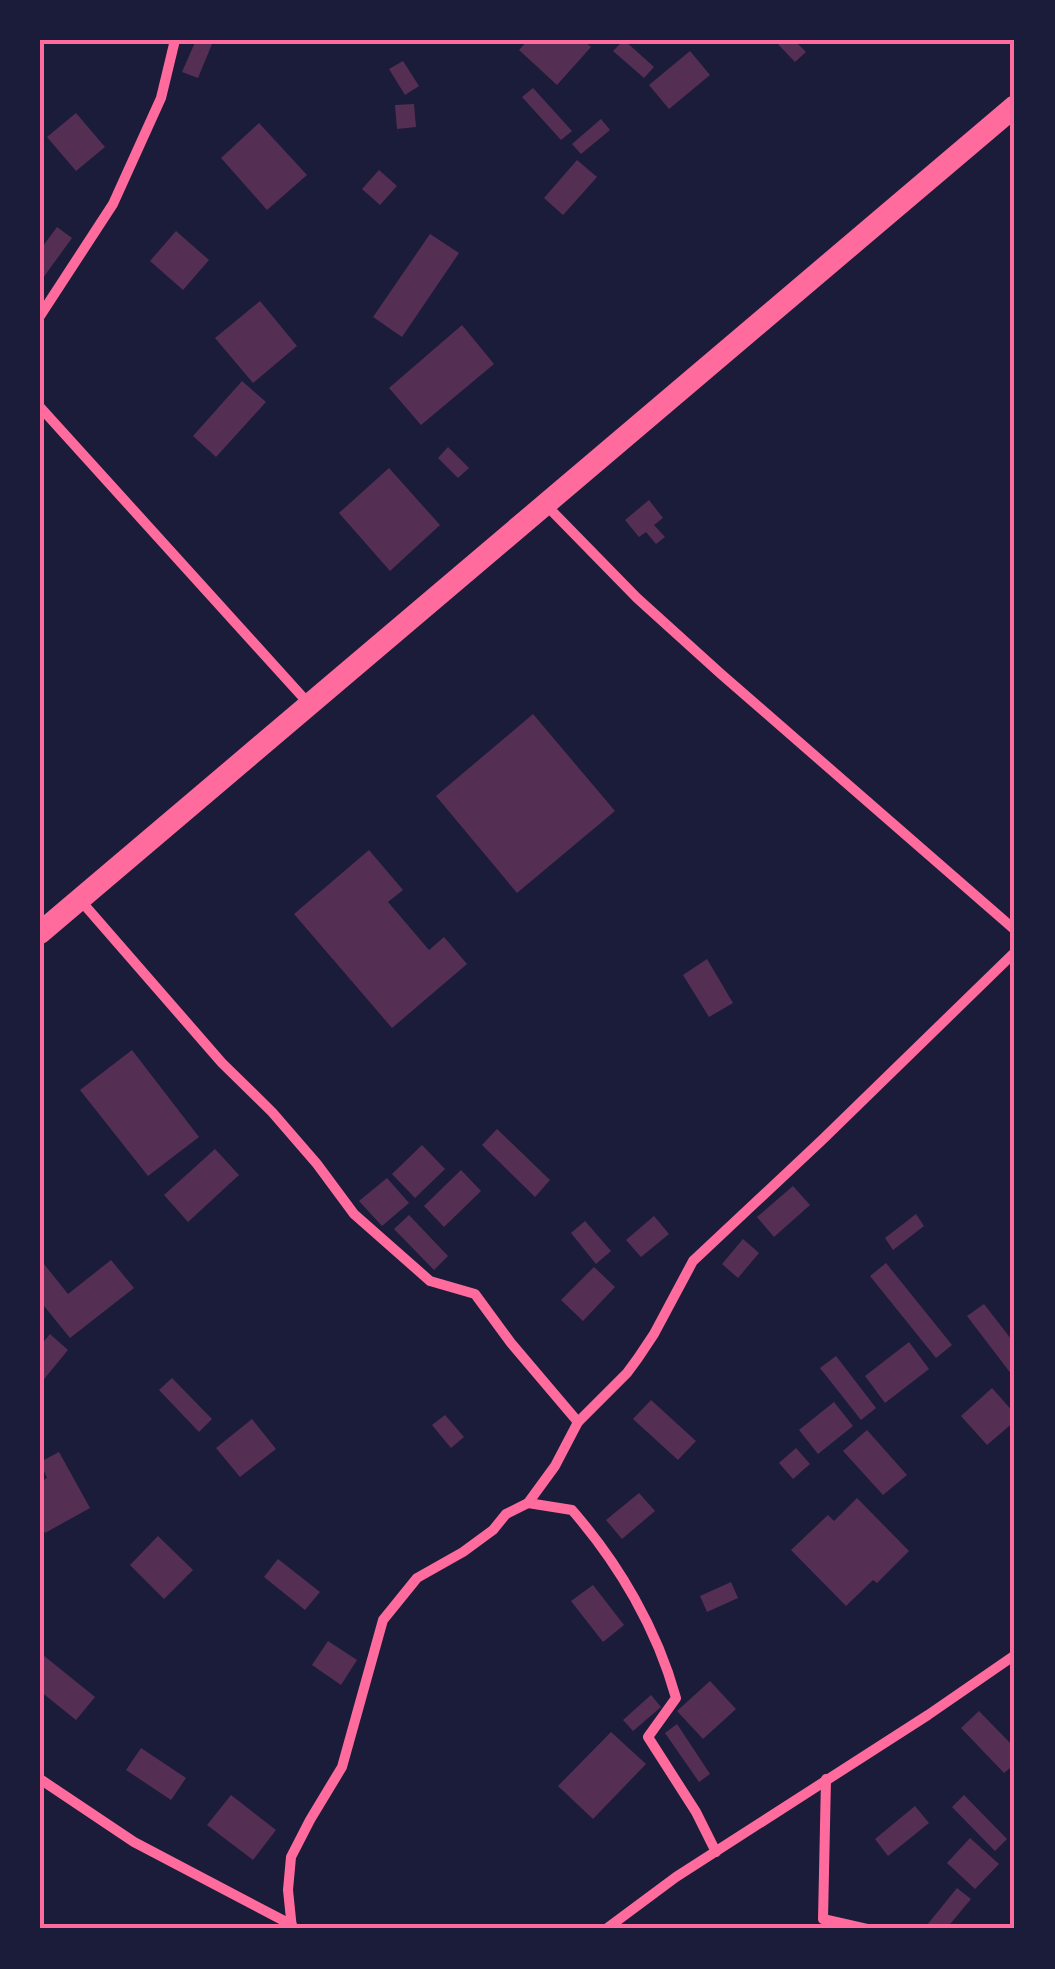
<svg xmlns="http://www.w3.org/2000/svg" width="1055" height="1969" font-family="Barlow,sans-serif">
<rect width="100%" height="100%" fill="#1b1b3a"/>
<g fill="#542f53">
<polygon points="196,40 212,44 198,78 182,72"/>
<polygon points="528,40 583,40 591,47 557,85 519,50"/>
<polygon points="624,40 654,67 644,78 613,51"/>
<polygon points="774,40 794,40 806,52 795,62"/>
<polygon points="690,51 710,75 669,109 649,85"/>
<polygon points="403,61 419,86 405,95 389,69"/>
<polygon points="533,88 572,131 561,140 522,97"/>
<polygon points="414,104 416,127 397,129 395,105"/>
<polygon points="76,113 105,147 76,171 47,137"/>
<polygon points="601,119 610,130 581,154 572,144"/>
<polygon points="259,123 307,175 267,210 221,158"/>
<polygon points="577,160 597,177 563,215 544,198"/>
<polygon points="379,170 397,186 380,205 362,189"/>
<polygon points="57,227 72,238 40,282 40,250"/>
<polygon points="176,231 209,260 183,290 150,261"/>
<polygon points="430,234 459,253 402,337 373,317"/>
<polygon points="260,301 297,346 253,383 215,338"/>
<polygon points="462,325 494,364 421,425 389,388"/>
<polygon points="242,381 266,402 216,457 193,436"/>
<polygon points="448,447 469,468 458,478 438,458"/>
<polygon points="389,468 440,525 390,571 339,513"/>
<polygon points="649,500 663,518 654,525 665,537 656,544 646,532 639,537 625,520"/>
<polygon points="533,714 615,811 517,893 436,796"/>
<polygon points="369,850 403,890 388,902 429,950 444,937 467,964 392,1028 294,914"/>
<polygon points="707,959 733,1003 709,1017 683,975"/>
<polygon points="132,1050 199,1137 148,1176 80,1090"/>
<polygon points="497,1129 550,1180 535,1197 482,1145"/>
<polygon points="422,1145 445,1169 415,1198 392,1174"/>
<polygon points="215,1149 239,1175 188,1222 164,1195"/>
<polygon points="461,1170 481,1191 444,1227 424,1206"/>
<polygon points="387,1178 409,1203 382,1226 359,1201"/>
<polygon points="793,1186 810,1205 774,1237 757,1217"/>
<polygon points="916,1214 924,1226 893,1250 885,1238"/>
<polygon points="409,1215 448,1256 434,1270 394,1229"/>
<polygon points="654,1216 669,1234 641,1257 626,1240"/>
<polygon points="585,1221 611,1251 596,1264 571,1233"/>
<polygon points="743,1239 759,1253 738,1278 722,1264"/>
<polygon points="40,1259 68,1294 111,1260 134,1288 70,1338 40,1301"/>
<polygon points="886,1263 952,1345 936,1358 870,1276"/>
<polygon points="594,1267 615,1287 583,1321 561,1300"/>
<polygon points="984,1304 1015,1344 1015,1379 967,1316"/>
<polygon points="50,1334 68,1350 40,1384 40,1346"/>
<polygon points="909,1342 929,1369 885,1403 865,1376"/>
<polygon points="836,1356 876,1408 861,1420 820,1368"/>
<polygon points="172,1378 212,1419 199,1432 159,1390"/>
<polygon points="992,1388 1015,1414 1015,1421 987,1445 961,1416"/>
<polygon points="651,1400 696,1441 678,1460 633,1419"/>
<polygon points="834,1402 853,1426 818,1454 799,1430"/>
<polygon points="445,1415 464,1437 451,1448 432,1425"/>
<polygon points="252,1419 276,1449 240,1477 216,1448"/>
<polygon points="867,1430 907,1475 883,1495 843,1451"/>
<polygon points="796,1448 810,1464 793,1479 779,1463"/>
<polygon points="59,1452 90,1508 45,1533 40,1523 40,1482 47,1478 40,1462"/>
<polygon points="639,1493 655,1511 622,1539 606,1520"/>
<polygon points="857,1498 909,1551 877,1583 873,1580 846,1606 791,1550 828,1515 834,1521"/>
<polygon points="158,1536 193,1570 164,1599 130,1565"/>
<polygon points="278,1559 320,1592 305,1610 264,1577"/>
<polygon points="731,1582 738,1598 707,1612 700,1596"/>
<polygon points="593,1585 624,1625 603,1642 571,1601"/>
<polygon points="328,1641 357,1660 341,1685 312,1665"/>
<polygon points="43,1655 95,1697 76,1720 40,1691 40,1659"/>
<polygon points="710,1681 736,1709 703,1739 677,1711"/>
<polygon points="651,1695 661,1707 633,1731 623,1720"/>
<polygon points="979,1711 1015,1748 1015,1764 1004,1773 961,1728"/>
<polygon points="677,1724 710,1774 699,1782 665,1733"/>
<polygon points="611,1732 646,1764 593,1819 558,1786"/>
<polygon points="141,1748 186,1778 171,1800 126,1770"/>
<polygon points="231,1795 276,1830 253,1860 207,1825"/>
<polygon points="964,1795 1007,1839 995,1851 952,1807"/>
<polygon points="915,1806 929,1823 888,1856 875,1839"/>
<polygon points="970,1838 999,1864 975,1889 947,1863"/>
<polygon points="957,1888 971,1899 946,1929 931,1929 927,1925"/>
</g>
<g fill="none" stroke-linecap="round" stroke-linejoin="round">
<g stroke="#ff6b9d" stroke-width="10">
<polyline points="40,316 113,204 161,98 175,40"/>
<polyline points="40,407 309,704"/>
<polyline points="547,506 637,598 721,674 1015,930"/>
<polyline points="81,901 222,1063 272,1112 317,1164 354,1214 430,1281 475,1294 511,1343 578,1422"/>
<path d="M 528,1503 L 572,1510 C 619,1564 657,1629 676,1698 L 648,1737 L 696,1812 L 716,1852"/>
<polyline points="40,1779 134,1842 292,1925"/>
<polyline points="826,1779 823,1919 867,1929"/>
<polyline points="292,1929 288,1890 291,1857 310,1820 342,1767 383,1620 417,1578 463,1552 493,1530 506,1514 528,1503 555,1466 578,1422 627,1373 638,1358 654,1334 693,1261 822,1140 1015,952"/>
<polyline points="606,1929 676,1877 928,1715 1015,1655"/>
</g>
<polyline stroke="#ff6b9d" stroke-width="22" points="40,933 1015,106"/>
</g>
<rect width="1055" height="1969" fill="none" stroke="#1b1b3a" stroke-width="85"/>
<rect x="42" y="42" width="970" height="1884" fill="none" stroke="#ff6b9d" stroke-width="4"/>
</svg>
